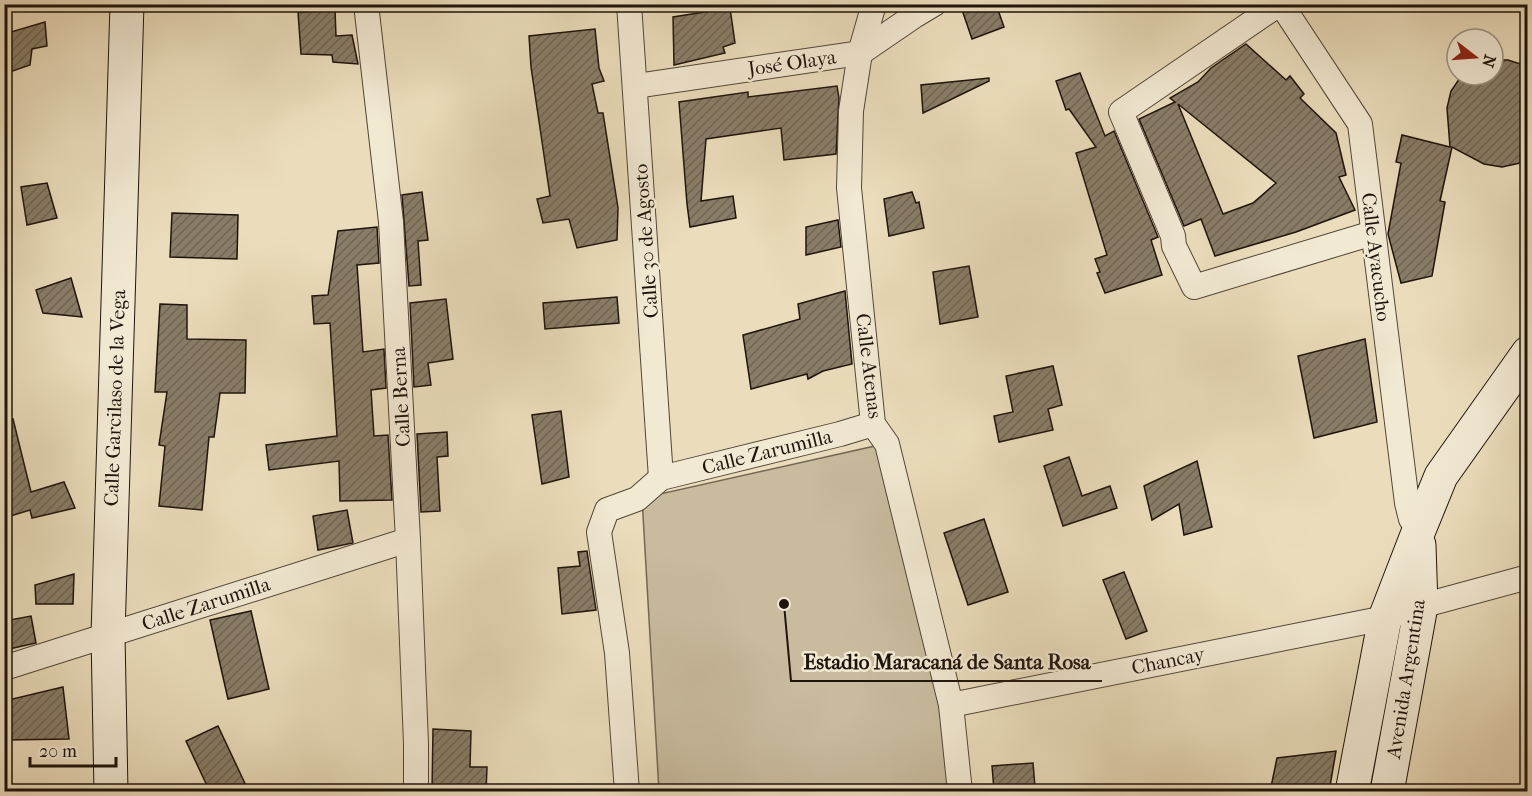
<svg xmlns="http://www.w3.org/2000/svg" width="1532" height="796" font-family="'IM FELL French Canon',serif">
<defs>
<pattern id="building-hatch" width="6" height="6" patternUnits="userSpaceOnUse" patternTransform="scale(1.5)"><rect width="6" height="6" fill="#897d68"/><path d="M-1 1l2-2M0 6l6-6M5 7l2-2" fill="none" stroke="#6f6554"/></pattern>
</defs>
<rect width="100%" height="100%" fill="#ebddbc"/>
<filter id="stains"><feTurbulence type="fractalNoise" baseFrequency=".00333" numOctaves="4"/><feColorMatrix values="0 0 0 0 .2 0 0 0 0 .09 0 0 0 0 .02 0 0 0 .5 -.17"/></filter>
<radialGradient id="worn" r=".72"><stop offset=".6" stop-color="#630" stop-opacity="0"/><stop offset="1" stop-color="#630" stop-opacity=".3"/></radialGradient>
<polygon fill="#c8bb9e" stroke="#736855" stroke-width="1.5" points="884,444 943,709 949,791 659,791 642,498"/>
<g fill="url(#building-hatch)" stroke="#1e140c" stroke-width="1.5" fill-rule="evenodd">
<polygon points="960,4 996,4 1004,27 972,39"/>
<polygon points="730,8 735,43 723,47 725,53 674,65 673,17"/>
<polygon points="335,10 336,36 352,35 358,64 333,62 332,55 301,54 298,12"/>
<polygon points="45,22 47,46 32,49 30,65 4,74 4,34"/>
<polygon points="595,29 599,68 604,81 592,84 598,113 603,113 618,208 617,240 577,248 569,219 543,223 537,199 550,196 531,67 529,36"/>
<path d="M 1246,44 L 1286,80 L 1290,76 L 1304,94 L 1300,98 L 1336,133 L 1346,175 L 1339,177 L 1355,210 L 1296,232 L 1215,256 L 1201,219 L 1184,226 L 1139,119 L 1175,102 L 1170,98 L 1198,82 L 1211,68 ZM 1178,104 L 1276,183 L 1253,203 L 1223,214 Z"/>
<polygon points="1493,60 1508,60 1527,66 1527,158 1520,163 1502,167 1484,164 1452,147 1440,201 1445,202 1432,276 1401,283 1388,234 1401,163 1396,162 1402,135 1450,147 1447,108 1451,91 1462,75 1493,75"/>
<polygon points="1080,73 1105,136 1114,131 1158,237 1151,240 1162,275 1105,293 1097,273 1100,272 1095,259 1107,255 1076,153 1096,147 1069,109 1066,110 1056,81"/>
<polygon points="989,78 989,81 923,113 921,85"/>
<polygon points="837,86 839,98 836,154 784,160 781,128 706,139 701,201 733,196 736,218 690,227 687,204 679,102 748,92 748,97"/>
<polygon points="47,183 57,218 27,225 21,187"/>
<polygon points="422,192 428,240 418,241 421,285 409,286 402,195"/>
<polygon points="912,192 916,203 919,202 924,228 889,236 884,199"/>
<polygon points="172,213 238,215 237,259 170,257"/>
<polygon points="838,220 841,247 806,255 806,227"/>
<polygon points="377,227 379,263 357,265 363,352 384,349 386,388 371,390 374,436 388,435 392,500 340,501 339,461 269,470 266,445 337,436 330,323 314,324 312,296 328,295 338,231"/>
<polygon points="969,266 978,317 940,324 933,272"/>
<polygon points="71,278 82,317 43,313 36,290"/>
<polygon points="845,291 852,364 823,371 808,379 807,374 751,389 743,335 800,319 798,304"/>
<polygon points="617,297 619,323 545,329 543,303"/>
<polygon points="446,299 453,359 428,363 431,385 414,387 410,303"/>
<polygon points="160,304 187,305 187,339 246,340 245,393 220,393 214,437 209,437 202,510 159,506 165,446 159,445 167,392 155,392"/>
<polygon points="1365,339 1377,422 1314,438 1298,356"/>
<polygon points="1053,366 1062,405 1048,409 1053,430 999,442 994,416 1013,412 1006,376"/>
<polygon points="561,411 569,477 542,484 532,415"/>
<polygon points="13,419 31,492 64,482 75,508 32,518 30,510 4,518 4,421"/>
<polygon points="447,432 448,456 437,457 440,511 421,512 417,434"/>
<polygon points="1069,457 1082,496 1110,486 1117,508 1063,526 1044,466"/>
<polygon points="1197,461 1212,527 1184,535 1179,504 1152,520 1144,486"/>
<polygon points="347,510 353,543 318,550 313,516"/>
<polygon points="984,519 1008,592 968,605 944,533"/>
<polygon points="587,551 596,610 562,614 558,568 580,566 578,552"/>
<polygon points="1124,572 1147,631 1126,639 1103,580"/>
<polygon points="74,574 73,604 36,604 35,585"/>
<polygon points="251,611 269,689 228,699 210,620"/>
<polygon points="31,616 36,643 9,649 4,621"/>
<polygon points="63,687 69,739 4,740 4,701"/>
<polygon points="218,726 249,792 210,792 186,741"/>
<polygon points="433,729 471,731 470,767 487,767 486,792 432,792"/>
<polygon points="1336,751 1329,792 1296,792 1271,787 1277,758"/>
<polygon points="1033,763 1035,787 994,790 992,766"/>
</g>
<g fill="none" stroke-linecap="round" stroke-linejoin="round">
<g stroke="#514638" stroke-width="26">
<g id="street">
<polyline points="366,4 391,222 408,540 416,744 416,792"/>
<polyline points="629,4 661,478"/>
<polyline points="874,4 860,53 851,111 849,188 873,424 887,444 951,705 960,792"/>
<polyline points="1279,4 1121,112 1173,236 1174,246 1194,287 1373,233"/>
<polyline points="1281,4 1360,124 1407,503 1411,519 1419,530"/>
<polyline points="636,86 860,53 914,16 934,4"/>
<polyline points="4,668 408,540"/>
<polyline points="951,705 1385,618 1421,606 1528,577"/>
<polyline points="627,792 617,653 599,532 607,510 637,499 661,478 840,434 873,424"/>
</g>
</g>
<g stroke="#1e140c" stroke-width="35">
<g id="secondary">
<polyline points="111,792 108,635 127,4"/>
<polyline points="1352,792 1385,618 1419,530 1441,476 1528,353"/>
<polyline points="1387,792 1421,606 1419,545"/>
</g>
</g>
<use href="#street" stroke="#f2e9d3" stroke-width="24"/>
<use href="#secondary" stroke="#f2e9d3" stroke-width="33"/>
</g>
<g text-anchor="middle" dominant-baseline="central" stroke-width="5" stroke-linejoin="round" paint-order="stroke">
<g font-size="20" fill="#1e140c" stroke="#f2e9d3">
<text transform="translate(792 63) rotate(-8)">José Olaya</text>
<text transform="translate(646 241) rotate(-94)">Calle 30 de Agosto</text>
<text transform="translate(1376 257) rotate(83)">Calle Ayacucho</text>
<text transform="translate(869 366) rotate(83)">Calle Atenas</text>
<text transform="translate(401 397) rotate(-93)">Calle Berna</text>
<text transform="translate(115 398) rotate(-88)">Calle Garcilaso de la Vega</text>
<text transform="translate(767 452) rotate(-14)">Calle Zarumilla</text>
<text transform="translate(206 604) rotate(-18)">Calle Zarumilla</text>
<text transform="translate(1168 661) rotate(-11)">Chancay</text>
<text transform="translate(1406 679) rotate(-81)">Avenida Argentina</text>
</g>
</g>
<path fill="none" stroke="#1e140c" stroke-width="2" d="M784 604L791 681H1102"/>
<circle fill="#1e140c" stroke="#f2e9d3" stroke-width="2" cx="784" cy="604" r="6"/>
<g font-size="21" text-anchor="middle" font-weight="bold" fill="#1e140c" stroke="#f2e9d3" stroke-width="5" stroke-linejoin="round" paint-order="stroke">
<text x="947" y="669">Estadio Maracaná de Santa Rosa</text>
</g>
<rect width="1532" height="796" fill="none" stroke="#ebddbc" stroke-width="24"/>
<rect x="6" y="6" width="1520" height="784" fill="none" stroke="#1e140c" stroke-width="3"/>
<rect x="12" y="12" width="1508" height="772" fill="none" stroke="#1e140c" stroke-width="1.5"/>
<g transform="translate(1475 57) rotate(107)"><circle r="28" fill="#f2e9d3" stroke="#9d9483" stroke-width="1.5"/>
<path d="M0-4.5L10 22L0 15L-10 22Z" fill="#8f2418"/>
<text y="-9" font-size="16" font-weight="bold" text-anchor="middle" fill="#1e140c">N</text>
</g>
<path d="M30 757v9h86v-9" fill="none" stroke="#1e140c" stroke-width="3"/>
<text x="39" y="757" font-size="18" fill="#1e140c" stroke="#f2e9d3" stroke-width="4.5" paint-order="stroke">20 m</text>
<rect width="100%" height="100%" filter="url(#stains)"/>
<rect width="100%" height="100%" fill="url(#worn)"/>
</svg>
